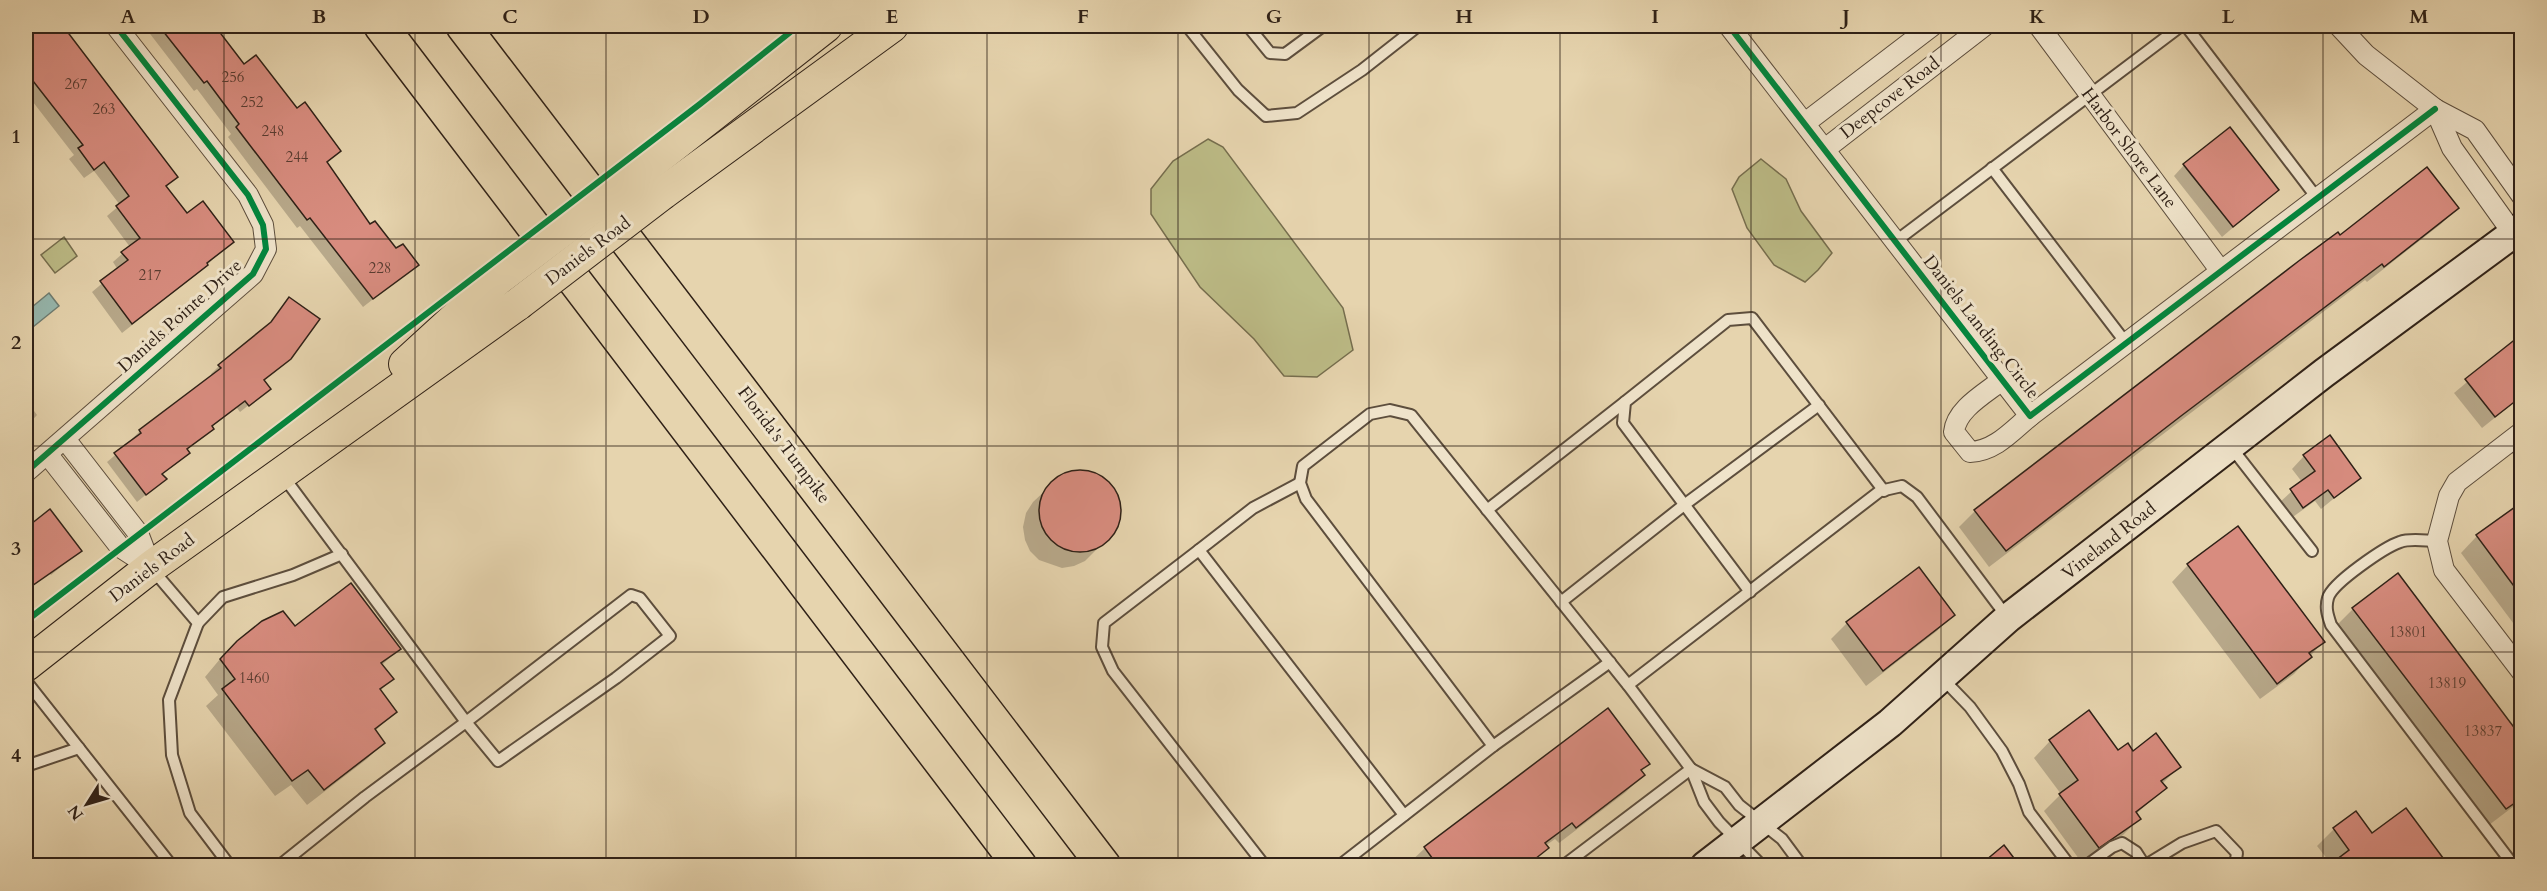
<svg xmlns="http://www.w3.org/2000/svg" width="2547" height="891" font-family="Cardo,serif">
<rect width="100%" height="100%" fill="#e6d4ae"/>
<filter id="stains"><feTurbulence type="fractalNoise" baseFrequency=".00333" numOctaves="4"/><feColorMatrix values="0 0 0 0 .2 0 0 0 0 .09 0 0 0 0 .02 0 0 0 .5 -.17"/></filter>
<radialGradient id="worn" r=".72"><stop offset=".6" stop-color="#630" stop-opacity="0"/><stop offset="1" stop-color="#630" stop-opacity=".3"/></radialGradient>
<g fill="#bcbb86" stroke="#766e4e" stroke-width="1.5">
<polygon points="1208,139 1223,147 1343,308 1353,350 1317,377 1284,376 1254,339 1200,287 1151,214 1151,189 1173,161"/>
<polygon points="1761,159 1786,179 1801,211 1832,253 1818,270 1805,282 1774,265 1747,228 1732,189 1739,177"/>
<polygon points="64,237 77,256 55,273 41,255"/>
</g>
<polygon fill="#96b8af" stroke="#6d7c72" stroke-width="1.5" points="49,293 59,306 33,327 26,317 26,312"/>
<g fill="#0003">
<polygon points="26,26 60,26 176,177 166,187 187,215 232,242 197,274 122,333 92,292 118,270 113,262 130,247 107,216 120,205 94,171 84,178 69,159 74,155 26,93"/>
<polygon points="144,26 221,26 217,30 244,66 297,110 340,151 326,163 370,227 396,251 417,265 363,307 300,226 297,228 228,137 231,134 197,89 194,91"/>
<polygon points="1873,26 1887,26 1883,29 1881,26 1876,30"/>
<polygon points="2184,165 2277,190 2222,237 2174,176"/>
<polygon points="2457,208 2441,224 2367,282 2365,280 1989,567 1959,527 1975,511 2340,237"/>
<polygon points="289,299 290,358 263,381 269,389 240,412 237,408 211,427 212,429 204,437 186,450 188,453 180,461 161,475 165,479 137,502 107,462 133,440 132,439 140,431 213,376 211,374 219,366 266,328"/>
<polygon points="2522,336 2522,396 2482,428 2454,393"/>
<polygon points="26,400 37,415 26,427"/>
<polygon points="2304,456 2359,478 2321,509 2315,501 2290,519 2279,503 2302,482 2292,469"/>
<polygon points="1074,472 1088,473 1101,478 1111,487 1117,499 1119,512 1117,524 1111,535 1085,561 1074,566 1062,568 1039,560 1030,551 1025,540 1023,527 1026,513 1033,502 1061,476"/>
<polygon points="2518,506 2522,510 2522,635 2461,553 2477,536"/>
<polygon points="50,511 80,551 51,575 49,573 26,591 26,530"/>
<polygon points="2188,565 2323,642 2294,674 2260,699 2172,582"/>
<polygon points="2353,609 2522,740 2522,800 2489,825 2337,625"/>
<polygon points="1953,614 1937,631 1866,686 1831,639 1847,623"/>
<polygon points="294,628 399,649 381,666 392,679 380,691 395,712 374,732 383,743 367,759 307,805 291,785 275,796 206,706 218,695 205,677 220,659"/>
<polygon points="2089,713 2118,752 2179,767 2162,784 2165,788 2136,814 2139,819 2123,835 2082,863 2044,811 2061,794 2034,758 2050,741"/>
<polygon points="1648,763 1640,771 1643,775 1626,792 1559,843 1555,839 1545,846 1547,848 1529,866 1408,864 1425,848"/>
<polygon points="2356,813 2372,835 2332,865 2317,846 2334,829"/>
</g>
<g fill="#d88c7f" stroke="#2f2117" stroke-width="1.5">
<polygon points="26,26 63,26 178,177 166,186 187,213 203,201 234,242 207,263 208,265 132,324 100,281 128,260 121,252 140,238 116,206 129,196 104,162 94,170 78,148 83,145 26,72"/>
<polygon points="159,26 215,26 244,64 256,55 297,108 305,102 341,151 327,162 370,224 375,221 396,248 403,244 419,265 373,299 310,218 307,220 236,127 239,124 207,81 204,83"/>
<polygon points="2230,127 2279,190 2233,227 2183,164"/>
<polygon points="2427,167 2459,208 2384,267 2382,264 2181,416 2006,551 1974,510 2300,260 2338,232 2340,235"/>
<polygon points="289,297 320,319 291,359 264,380 271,389 249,406 245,401 212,426 214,429 187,449 190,453 162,474 167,479 146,495 114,453 141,433 139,430 221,368 218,365 271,322"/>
<polygon points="2522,334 2522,396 2495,417 2465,379"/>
<polygon points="2330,435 2361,478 2334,498 2328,490 2303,508 2290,489 2315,471 2303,455"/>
<circle cx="1080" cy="511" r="41"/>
<polygon points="2522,502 2522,597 2476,535"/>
<polygon points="50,509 82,551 26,590 26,528"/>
<polygon points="2238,526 2325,642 2309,653 2312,657 2277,684 2187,564"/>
<polygon points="1919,567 1955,615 1883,671 1846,622"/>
<polygon points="2398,573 2522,738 2522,798 2506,809 2352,608"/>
<polygon points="351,583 401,649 381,663 394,679 380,689 397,712 375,729 385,743 324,790 308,770 292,781 222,689 235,679 220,659 237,641 262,621 283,611 295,626"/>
<polygon points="1608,708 1650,764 1641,770 1645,775 1576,828 1572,823 1545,843 1549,848 1526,866 1438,866 1424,847"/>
<polygon points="2089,710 2118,750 2128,743 2133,751 2156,733 2181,767 2161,781 2167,788 2136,812 2141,819 2099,848 2059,794 2078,780 2049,740"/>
<polygon points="2406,808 2449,866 2328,866 2349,850 2333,828 2356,811 2372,833"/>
<polygon points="2004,845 2020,866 1979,866"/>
</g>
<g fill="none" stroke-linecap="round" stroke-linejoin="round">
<g stroke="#5d4e3d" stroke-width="14">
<g id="lane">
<polyline points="1187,26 1238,90 1266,116 1297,113 1362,70 1418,26"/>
<polyline points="1248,26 1270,53 1285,54 1323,26"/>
<polyline points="2186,26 2317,198"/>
<polyline points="1992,168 2126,343"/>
<polyline points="1896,241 2181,26"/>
<polyline points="2511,440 2522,454"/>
<polyline points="2231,447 2312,551"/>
<polyline points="1487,510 1625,402"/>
<path d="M 2437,541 C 2426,541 2410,538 2400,542 C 2385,547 2332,583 2328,598 C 2325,608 2328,616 2331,625 L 2514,866"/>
<polyline points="1199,550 1253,508 1300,483"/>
<polyline points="152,569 198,623 169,700 172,755 190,813 230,866"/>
<polyline points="1750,592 1623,423 1625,402 1728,320 1752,318 1884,491"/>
<polygon points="631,595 640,598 670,636 616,678 498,761 466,722"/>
<polyline points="1561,602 1684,505 1819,405"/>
<polyline points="198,623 223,597 293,575 342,554"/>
<polyline points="1942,678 1970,707 2002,751 2019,784 2029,812 2070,866"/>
<polyline points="26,681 172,866"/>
<polyline points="1628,685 1880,491 1902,486 1917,497 2007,617"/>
<polyline points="1493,746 1306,499 1300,483 1303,466 1370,414 1390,410 1411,415 1628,685 1691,769 1704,802 1719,822 1762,866"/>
<polyline points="26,766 79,748"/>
<polyline points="1691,769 1725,787 1739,805 1782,839 1802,866"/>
<polyline points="2146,865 2182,843 2216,831 2237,853 2235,866"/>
<polyline points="279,866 365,797 466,722 283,476"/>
<polyline points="1265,866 1113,671 1102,647 1104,623 1199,550 1404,815"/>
<polyline points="1339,866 1493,746 1610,662"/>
<polyline points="1563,866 1691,769"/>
<polyline points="2086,866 2112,847 2122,843 2136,852 2145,866"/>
</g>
</g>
<g stroke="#5d4e3d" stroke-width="22">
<g id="street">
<polyline points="1729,26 2030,416 2435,109"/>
<polyline points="2039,26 2220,270"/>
<polyline points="2339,26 2366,55 2435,109 2475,130 2522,196"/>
<polyline points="2435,109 2452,148 2522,246"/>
<polyline points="1805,123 1932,26"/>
<polyline points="1825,149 1984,26"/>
<path d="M 2002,380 C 1986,393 1956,409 1954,432 L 1970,452 C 1995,451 2012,431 2030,416"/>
<polyline points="2522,432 2457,482 2449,496 2437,541 2444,570 2522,672"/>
<polyline points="65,439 138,533 151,567"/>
<polyline points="48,455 120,547 151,567"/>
<polyline points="26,472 253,274 266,249 263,225 248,195 116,26"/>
</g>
</g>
<g stroke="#2f2117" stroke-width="32">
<polyline id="secondary" points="1705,866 1890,723 2008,618 2324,373 2522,227"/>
</g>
<g stroke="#2f2117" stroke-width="34">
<g id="primary">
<polyline points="645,168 826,26"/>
<polyline points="663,193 892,26"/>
<polyline points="405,364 498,279"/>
<polyline points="26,665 151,567 518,304"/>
</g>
</g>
<g stroke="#2f2117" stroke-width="36">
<g id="highway">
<polyline points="381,26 1020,866"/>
<polyline points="463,26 1104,866"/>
</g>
</g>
<use href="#lane" stroke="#efe3ca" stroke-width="10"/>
<use href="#street" stroke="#efe3ca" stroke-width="20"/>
<use href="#secondary" stroke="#efe3ca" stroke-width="28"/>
<use href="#primary" stroke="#e6d4ae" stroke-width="32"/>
<use href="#highway" stroke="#e6d4ae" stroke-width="33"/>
<g stroke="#2f2117" stroke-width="34" stroke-linecap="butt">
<g id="primary-bridge">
<polyline points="498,279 645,168"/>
<polyline points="518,304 663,193"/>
</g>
</g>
<use href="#primary-bridge" stroke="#e6d4ae" stroke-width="32"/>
<g stroke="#efe3ca" stroke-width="10">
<g id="cycleway">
<polyline points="1729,26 2030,416 2435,109"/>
<polyline points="26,472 253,274 266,249 263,225 248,195 116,26"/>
<polyline points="26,621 700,104 798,26"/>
</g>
</g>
<use href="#cycleway" stroke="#00873e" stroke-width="6"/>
</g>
<path fill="none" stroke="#2f2117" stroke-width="1.5" stroke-opacity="0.55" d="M 224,26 L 224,866M 415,26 L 415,866M 606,26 L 606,866M 796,26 L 796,866M 987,26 L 987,866M 1178,26 L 1178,866M 1369,26 L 1369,866M 1560,26 L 1560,866M 1751,26 L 1751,866M 1941,26 L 1941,866M 2132,26 L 2132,866M 2323,26 L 2323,866M 26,239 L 2522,239M 26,446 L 2522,446M 26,652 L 2522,652"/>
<g text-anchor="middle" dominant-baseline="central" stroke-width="6" stroke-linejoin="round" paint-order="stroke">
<g font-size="15" fill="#593c31">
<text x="233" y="77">256</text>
<text x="76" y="84">267</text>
<text x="252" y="102">252</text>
<text x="104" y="109">263</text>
<text x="273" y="131">248</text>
<text x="297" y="157">244</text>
<text x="380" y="268">228</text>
<text x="150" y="275">217</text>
<text x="2408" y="632">13801</text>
<text x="254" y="678">1460</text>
<text x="2447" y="683">13819</text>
<text x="2483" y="731">13837</text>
</g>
<g font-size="18" fill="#2f2117" stroke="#efe3ca">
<text transform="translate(1890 98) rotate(-38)">Deepcove Road</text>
<text transform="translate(2129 148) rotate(53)">Harbor Shore Lane</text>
<text transform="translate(588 251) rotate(-37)">Daniels Road</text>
<text transform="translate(180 316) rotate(-42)">Daniels Pointe Drive</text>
<text transform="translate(1981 327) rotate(52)">Daniels Landing Circle</text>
<text transform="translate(784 445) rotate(53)">Florida's Turnpike</text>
<text transform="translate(2109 541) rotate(-38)">Vineland Road</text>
<text transform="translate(152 568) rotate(-37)">Daniels Road</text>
</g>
</g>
<rect width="2547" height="891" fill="none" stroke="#e6d4ae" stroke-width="66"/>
<g transform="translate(87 804) rotate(233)" stroke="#efe3ca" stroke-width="4.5" paint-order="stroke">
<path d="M0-4.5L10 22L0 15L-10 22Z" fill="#2f2117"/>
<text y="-9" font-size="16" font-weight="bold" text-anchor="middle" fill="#2f2117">N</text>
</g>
<rect x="33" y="33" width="2481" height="825" fill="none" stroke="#2f2117" stroke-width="2"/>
<g font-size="20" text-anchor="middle" font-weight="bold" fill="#2f2117">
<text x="128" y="23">A</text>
<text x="319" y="23">B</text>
<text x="510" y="23">C</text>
<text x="701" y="23">D</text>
<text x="892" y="23">E</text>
<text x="1083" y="23">F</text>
<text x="1274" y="23">G</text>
<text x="1464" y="23">H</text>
<text x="1655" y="23">I</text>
<text x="1846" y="23">J</text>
<text x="2037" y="23">K</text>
<text x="2228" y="23">L</text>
<text x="2419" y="23">M</text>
<text x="16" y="143">1</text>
<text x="16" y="349">2</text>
<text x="16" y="555">3</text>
<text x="16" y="762">4</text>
</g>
<rect width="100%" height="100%" filter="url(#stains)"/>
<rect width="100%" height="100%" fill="url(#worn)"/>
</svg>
